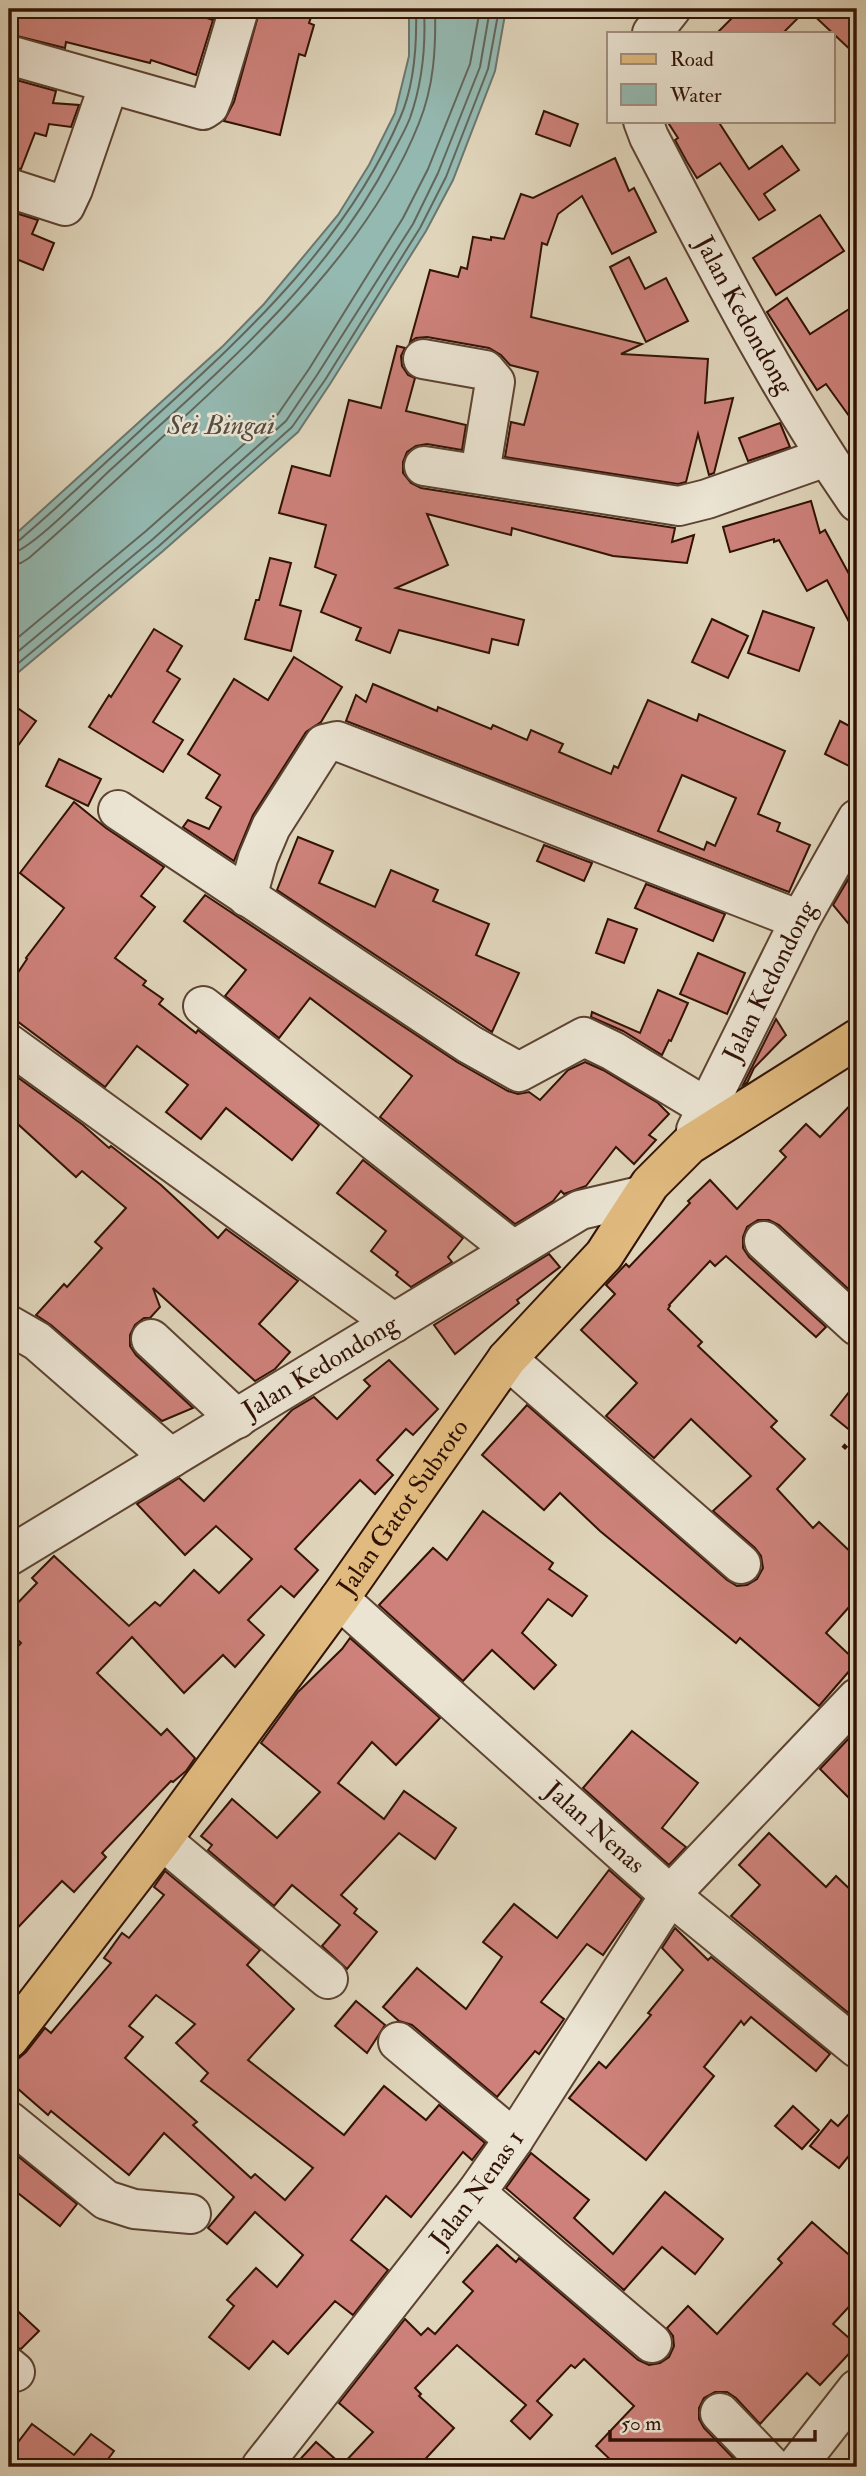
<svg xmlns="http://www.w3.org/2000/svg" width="866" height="2476" font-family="'IM FELL Double Pica',serif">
<rect width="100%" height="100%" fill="#e0d5bb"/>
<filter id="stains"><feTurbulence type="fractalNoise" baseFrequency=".00286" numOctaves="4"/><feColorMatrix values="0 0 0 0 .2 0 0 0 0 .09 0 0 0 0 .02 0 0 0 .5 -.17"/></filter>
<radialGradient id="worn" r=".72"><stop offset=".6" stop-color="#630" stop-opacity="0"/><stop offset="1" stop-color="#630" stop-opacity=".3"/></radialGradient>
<polygon fill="#94b9b1" stroke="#6c766c" stroke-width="2" points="409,9 506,9 495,71 453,180 426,231 330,384 298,432 163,551 9,680 9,540 223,346 264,304 338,215 369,165 395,113 409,56"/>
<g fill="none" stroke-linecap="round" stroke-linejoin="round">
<g stroke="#62665b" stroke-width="2">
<path d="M 9,545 L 16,543 C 64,502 111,458 157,415 C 252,329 348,238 400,118 C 415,84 417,45 416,9"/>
<path d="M 9,554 C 28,553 89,490 106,474 C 210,379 326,284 391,156 C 397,144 405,131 410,118 C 423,81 426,47 424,9"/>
<path d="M 9,565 L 21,563 L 29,558 C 77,516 124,473 170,430 C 264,344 372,243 419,123 C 434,86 436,48 435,9"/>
<polyline points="9,645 146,531 278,414 309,369 403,218 428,169 470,64 480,9"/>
<polyline points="9,659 153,539 286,421 317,375 413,224 438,173 480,67 490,9"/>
<polyline points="9,671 159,546 292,427 325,380 420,228 446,177 488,69 499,9"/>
</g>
</g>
<g fill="#cd817a" stroke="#311205" stroke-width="2" fill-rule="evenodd">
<polygon points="9,9 163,9 188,15 189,12 213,20 196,75 151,60 150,63 66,42 65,48 9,34"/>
<polygon points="260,9 314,9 309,23 314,25 305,56 299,54 280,135 224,121 234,102"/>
<polygon points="741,9 847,9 857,19 857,56 807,9 783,33 717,33"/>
<polygon points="9,78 56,91 53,103 79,105 71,127 49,124 46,136 35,133 21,169 9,167"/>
<polygon points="544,111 578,124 570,146 536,134"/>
<polygon points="667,121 718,121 749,169 782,146 799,170 764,194 775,210 759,220 720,163 697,178 687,162 675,140 678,138"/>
<polygon points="615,158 629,191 634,188 656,232 612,254 582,196 558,214 547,245 542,243 531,317 642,344 621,354 708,359 705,403 733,398 714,473 709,475 698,434 686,482 678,484 505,457 511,422 524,425 538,372 510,365 501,355 489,348 427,337 416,338 410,342 430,270 458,277 461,267 467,269 473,237 491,240 491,237 504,239 521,194 533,198"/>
<polygon points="9,211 38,220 32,234 54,243 43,270 9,256"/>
<polygon points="820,215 844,251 776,295 753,258"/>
<polygon points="629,257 645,289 666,278 688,321 646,342 610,267"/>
<polygon points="787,298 810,334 857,304 857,427 826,384 817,390 767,312"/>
<polygon points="397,346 405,348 401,356 402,366 408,375 415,378 406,411 466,425 462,450 427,444 416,446 407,452 403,462 403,473 411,483 421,488 675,528 672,542 694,535 687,563 613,556 512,528 511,535 427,514 448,565 396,588 524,620 518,645 492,639 489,653 399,630 390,653 356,640 361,628 321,612 336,575 315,567 326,525 279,513 292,466 330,476 349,400 381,408"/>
<polygon points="780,423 790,447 748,461 739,438"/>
<polygon points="811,501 820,533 825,530 849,574 857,570 857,637 827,580 807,591 779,540 774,542 774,539 730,552 723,527"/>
<polygon points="270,558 291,563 280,605 301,611 291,651 245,639 256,600 259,600"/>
<polygon points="763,611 814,628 799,671 748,653"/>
<polygon points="712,619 748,636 728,678 692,662"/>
<polygon points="154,629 182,646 167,671 180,679 153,722 183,740 163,772 89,727 109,695 111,697"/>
<polygon points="294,657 342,687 321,722 306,732 253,815 234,861 183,827 188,820 209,829 221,807 206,798 220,775 188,754 234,679 268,700"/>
<path d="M 373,684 L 437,711 L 438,707 L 491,729 L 493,725 L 527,740 L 531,730 L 563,744 L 559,752 L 611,774 L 614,766 L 618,768 L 648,700 L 697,721 L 699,714 L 785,751 L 758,814 L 780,823 L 777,831 L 810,845 L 789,892 L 346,721 L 356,695 L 366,702 ZM 682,775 L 736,798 L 715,846 L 707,842 L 704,850 L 658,831 Z"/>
<polygon points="9,702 36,721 9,758"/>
<polygon points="840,721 857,730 857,770 825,754"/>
<polygon points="59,759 101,779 88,806 46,786"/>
<polygon points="74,802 106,828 164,867 141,896 155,907 115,958 146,981 143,985 163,999 159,1004 196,1033 198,1030 319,1125 292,1160 226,1108 201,1139 166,1112 188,1085 137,1046 105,1087 9,1015 9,986 27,959 26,958 64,908 20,873"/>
<polygon points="298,837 333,851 319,883 375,907 391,870 438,890 433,901 489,924 476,955 519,973 492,1032 277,890"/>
<polygon points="544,845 592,863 584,881 537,861"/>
<polygon points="857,871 857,934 833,905 849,878"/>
<polygon points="646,884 725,914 713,941 635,908"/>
<polygon points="205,895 457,1062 508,1091 518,1094 529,1092 540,1100 568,1070 585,1062 603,1070 658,1103 669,1114 649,1135 656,1140 634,1164 616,1147 586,1186 564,1194 561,1191 553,1201 515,1224 380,1117 412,1076 310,998 279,1038 225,996 246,970 184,921"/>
<polygon points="608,919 637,929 624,963 596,953"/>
<polygon points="698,953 745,973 727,1014 680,994"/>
<polygon points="658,990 688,1003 671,1041 669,1040 662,1055 623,1031 591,1017 592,1012 640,1033"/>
<polygon points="776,1019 786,1035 754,1068 747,1083 743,1085"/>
<polygon points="9,1071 83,1125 109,1148 111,1146 161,1185 218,1238 226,1229 298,1281 259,1324 290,1352 275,1369 255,1381 153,1288 160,1307 150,1318 144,1318 135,1325 130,1335 130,1346 136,1355 193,1408 162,1421 51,1325 36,1315 64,1284 67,1287 102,1248 95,1242 126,1208 82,1171 76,1177 9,1116"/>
<polygon points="857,1098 857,1297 779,1225 769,1220 758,1220 747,1227 743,1237 743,1248 749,1257 826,1327 816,1337 726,1256 715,1266 710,1261 669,1305 670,1306 668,1309 702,1342 698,1346 777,1421 771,1427 805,1459 777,1489 813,1528 819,1522 857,1558 857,1598 826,1633 857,1662 819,1706 740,1638 736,1643 600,1531 560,1493 544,1510 482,1455 527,1405 727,1580 737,1586 747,1585 757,1579 763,1568 761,1556 755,1548 713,1511 751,1476 691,1419 654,1458 606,1416 637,1383 581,1330 615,1294 606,1285 626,1264 629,1267 690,1203 688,1201 710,1180 737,1209 786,1157 780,1151 806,1124 820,1137"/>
<polygon points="363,1160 463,1238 448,1257 452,1262 411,1287 396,1275 398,1272 371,1251 386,1231 337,1193"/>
<polygon points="549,1254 560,1267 517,1300 519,1303 455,1354 434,1325"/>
<polygon points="389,1360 438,1409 413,1435 406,1429 377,1460 393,1475 375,1494 360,1480 295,1549 318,1570 294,1597 281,1586 248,1620 264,1635 235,1667 223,1655 184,1693 132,1637 97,1673 161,1735 167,1729 195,1758 186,1771 173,1782 171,1781 102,1853 106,1857 74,1892 62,1881 9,1937 9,1656 21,1643 9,1631 9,1612 37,1583 32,1578 54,1556 129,1626 155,1602 160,1606 194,1570 219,1593 252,1559 216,1526 185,1555 137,1504 179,1478 204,1501 292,1410 314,1397 337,1419 370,1386 364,1380"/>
<polygon points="857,1382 857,1436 831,1415"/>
<polygon points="483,1511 553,1563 549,1569 587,1596 572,1616 548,1599 522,1633 556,1665 534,1689 492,1650 463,1681 379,1605 433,1548 447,1560"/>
<polygon points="350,1638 440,1718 396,1765 372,1742 338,1783 384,1819 404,1791 456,1828 435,1859 399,1833 341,1895 357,1909 354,1913 377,1932 347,1969 322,1946 340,1925 292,1885 274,1906 208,1850 212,1845 201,1836 232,1799 277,1838 320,1792 261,1743 298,1692 342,1649"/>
<polygon points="632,1731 698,1783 662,1828 686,1847 669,1865 583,1788"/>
<polygon points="851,1736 857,1743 857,1806 820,1769"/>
<polygon points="769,1833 826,1887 836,1876 857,1896 857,2020 731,1916 760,1885 739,1865"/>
<polygon points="609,1870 642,1899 603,1955 587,1944 541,2002 564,2019 539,2054 535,2051 497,2097 412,2025 399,2021 383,2007 417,1968 466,2009 502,1957 483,1942 514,1904 557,1938"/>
<path d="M 165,1871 L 260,1950 L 247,1965 L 294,2009 L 248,2060 L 344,2135 L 384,2086 L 426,2120 L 439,2105 L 485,2143 L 472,2160 L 463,2152 L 411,2217 L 386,2196 L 351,2240 L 388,2270 L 353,2315 L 335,2301 L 288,2354 L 273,2341 L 249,2369 L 209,2337 L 234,2306 L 227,2300 L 256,2268 L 277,2287 L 303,2255 L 255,2212 L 227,2244 L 208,2228 L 234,2197 L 164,2133 L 129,2175 L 51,2111 L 48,2115 L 9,2081 L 9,2069 L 18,2059 L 26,2052 L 45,2028 L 51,2033 L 111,1963 L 104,1958 L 122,1933 L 129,1938 L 164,1895 L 154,1887 ZM 156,1995 L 195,2024 L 176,2043 L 208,2073 L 201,2081 L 313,2168 L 285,2200 L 255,2174 L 251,2178 L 193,2125 L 197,2122 L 125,2058 L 143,2037 L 129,2026 Z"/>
<polygon points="675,1928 708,1960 711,1957 830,2054 816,2071 751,2017 744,2025 741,2021 704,2067 714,2076 646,2160 569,2098 599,2062 606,2068 651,2015 648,2013 683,1970 662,1948"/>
<polygon points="356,2001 385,2025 367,2053 335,2026"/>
<polygon points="857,2105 857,2146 839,2168 810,2146 831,2120 838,2126"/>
<polygon points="793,2106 819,2130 802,2149 775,2126"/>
<polygon points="9,2149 77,2204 60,2226 9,2186"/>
<polygon points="531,2153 589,2200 574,2218 613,2254 665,2192 723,2239 695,2274 662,2247 624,2290 506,2188"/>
<polygon points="812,2222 857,2262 857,2298 833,2324 857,2345 820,2385 807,2373 760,2424 736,2398 727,2392 715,2392 704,2398 699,2408 699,2419 704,2428 742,2467 618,2467 596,2446 634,2406 584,2359 575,2368 571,2365 537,2401 552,2415 530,2439 511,2421 526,2405 457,2345 415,2388 421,2394 419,2396 454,2428 418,2467 293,2467 316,2442 342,2465 373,2432 339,2403 405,2319 421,2335 428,2328 435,2334 473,2291 463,2282 497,2245 516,2262 519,2258 638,2360 649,2365 660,2363 669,2357 674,2346 673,2336 667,2328 688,2306 717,2334 782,2263 778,2259"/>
<polygon points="9,2303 39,2331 21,2349 9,2346"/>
<polygon points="32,2424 74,2455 91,2434 114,2451 102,2467 9,2467 9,2454"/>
</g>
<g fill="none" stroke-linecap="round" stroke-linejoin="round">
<g stroke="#5d4332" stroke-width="42">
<g id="minor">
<polyline points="652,33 671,9"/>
<polyline points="9,55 203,110 209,106 213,96 239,9"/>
<path id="s1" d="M 643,121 L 649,137 C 714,261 777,387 857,502"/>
<polyline points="9,188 65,206 73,189 109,84"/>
<polyline points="423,359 485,370 495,382 480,473"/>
<polyline points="424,466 679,506 707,499 826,457"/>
<polyline points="118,810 469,1044 519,1072 584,1037 613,1051 706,1107"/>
<polyline points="247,897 258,858 271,827 324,744 337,741 800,920"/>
<polyline points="203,1006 513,1250"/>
<polyline points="9,1044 394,1323"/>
<path id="s2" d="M 696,1130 L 800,920 L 857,819"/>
<polyline points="764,1241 857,1326"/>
<polyline points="9,1325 37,1341 171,1458"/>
<polyline points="151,1339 237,1419"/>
<polyline points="507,1359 741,1564"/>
<path id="s3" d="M 9,1556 L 580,1210 L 640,1196"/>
<path id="s4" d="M 339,1599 L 670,1895 L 857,2048"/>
<polyline points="162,1840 328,1979"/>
<polyline points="398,2042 514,2139"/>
<polyline points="9,2121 106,2200 134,2209 191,2214"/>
<polyline points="476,2193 652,2343"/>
<polyline points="9,2367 15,2372"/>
<polyline points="720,2413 772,2467"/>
<path id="s5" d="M 261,2467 L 476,2193 L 514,2139 L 670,1895 L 857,1698"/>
<polyline points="796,2467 857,2389"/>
</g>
</g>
<g stroke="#311205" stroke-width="42">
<g id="major">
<path id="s6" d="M 9,2039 L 162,1840 L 339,1599 L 507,1359 L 604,1255 L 650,1184 L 689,1145 L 857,1039"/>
</g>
</g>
<polyline stroke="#311205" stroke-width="4.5" stroke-dasharray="5 3.5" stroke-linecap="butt" points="843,1445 857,1458"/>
<use href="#minor" stroke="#ebe4d3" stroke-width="38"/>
<use href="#major" stroke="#e0ba7e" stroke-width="38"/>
</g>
<g text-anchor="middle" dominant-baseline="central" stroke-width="5" stroke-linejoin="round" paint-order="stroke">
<g font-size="26" fill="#311205" stroke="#ebe4d3">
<text stroke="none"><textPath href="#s1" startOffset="219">Jalan Kedondong</textPath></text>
<text stroke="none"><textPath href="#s2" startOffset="166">Jalan Kedondong</textPath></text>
<text stroke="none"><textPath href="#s3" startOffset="364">Jalan Kedondong</textPath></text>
<text stroke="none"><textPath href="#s6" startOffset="662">Jalan Gatot Subroto</textPath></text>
<text stroke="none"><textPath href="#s4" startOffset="343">Jalan Nenas</textPath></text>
<text stroke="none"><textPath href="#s5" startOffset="352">Jalan Nenas 1</textPath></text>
</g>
<g font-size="28" font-style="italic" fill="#544c41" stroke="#ebe4d3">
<text x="221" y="425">Sei Bingai</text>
</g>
</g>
<rect width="866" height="2476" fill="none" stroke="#e0d5bb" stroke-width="35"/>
<rect x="10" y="10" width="845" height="2455" fill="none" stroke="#311205" stroke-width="3.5"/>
<rect x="18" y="18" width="831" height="2441" fill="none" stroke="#311205" stroke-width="2"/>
<rect x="607" y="32" width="228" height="91" fill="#ebe4d3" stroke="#a19081" stroke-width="2"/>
<rect x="621" y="54" width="35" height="10" fill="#e0ba7e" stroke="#a19081" stroke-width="2"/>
<text x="670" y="66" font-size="21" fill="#311205">Road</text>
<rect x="621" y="84" width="35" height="21" fill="#94b9b1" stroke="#a19081" stroke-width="2"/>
<text x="670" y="102" font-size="21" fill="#311205">Water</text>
<path d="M610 2430v10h205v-10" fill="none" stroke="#311205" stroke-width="3.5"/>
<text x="621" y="2430" font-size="21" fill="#311205" stroke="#ebe4d3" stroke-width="5" paint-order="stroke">50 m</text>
<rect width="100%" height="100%" filter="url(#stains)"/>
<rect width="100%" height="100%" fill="url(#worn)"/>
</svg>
